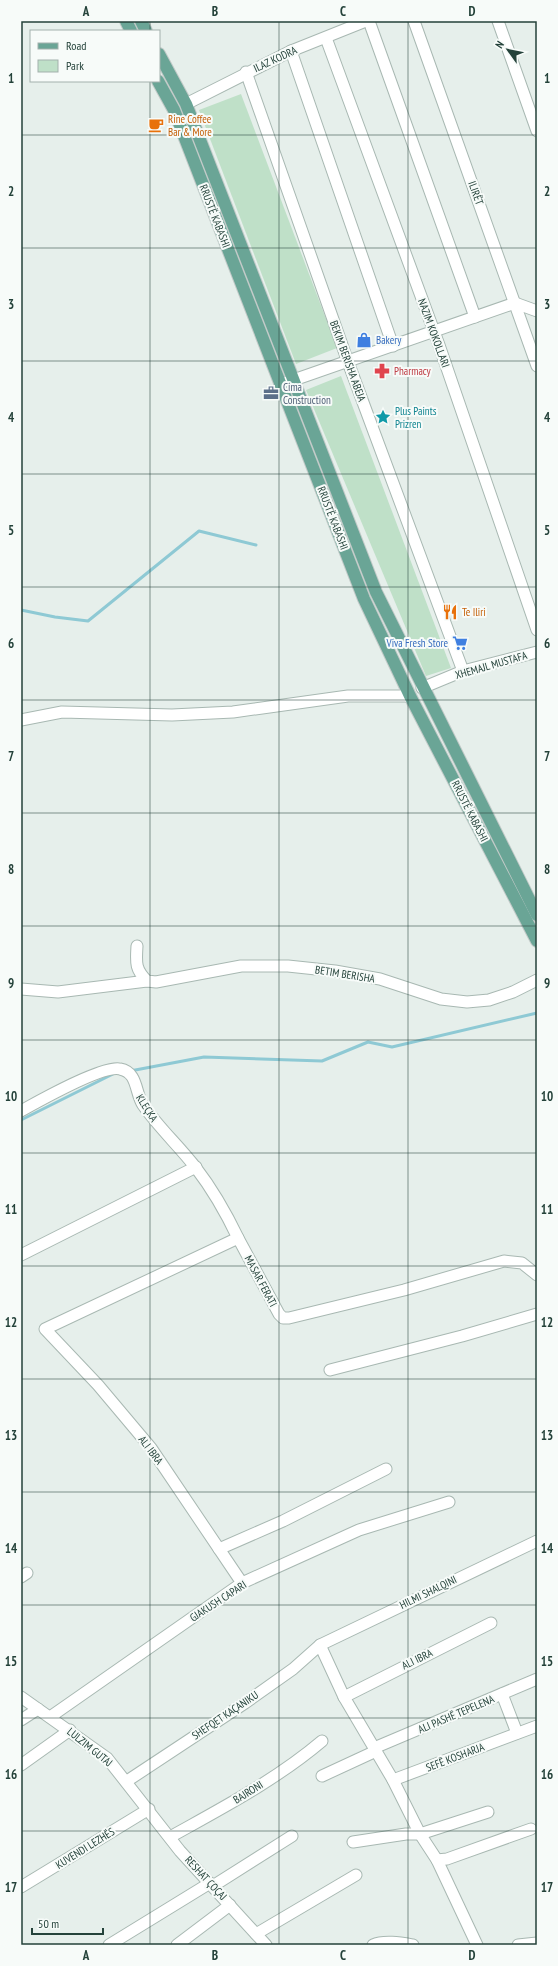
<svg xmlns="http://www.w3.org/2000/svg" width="558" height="1966" font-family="'PT Sans Narrow',sans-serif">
<rect width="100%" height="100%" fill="#e6efeb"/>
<g fill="#bfe0c8">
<polygon points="241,94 337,348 296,364 199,110"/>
<polygon points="341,376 451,668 426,676 306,390"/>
</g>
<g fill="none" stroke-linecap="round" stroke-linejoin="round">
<g stroke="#8ec9d4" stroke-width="3">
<polyline points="21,610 55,617 88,621 199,531 256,545"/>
<polyline points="130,1071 204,1057 322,1061 368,1042 392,1047 537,1013"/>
<polyline points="21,1120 113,1074"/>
</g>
<g stroke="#a8b8b2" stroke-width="13">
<g id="street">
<polyline points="369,21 475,317"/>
<polyline points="414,21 537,366"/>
<polyline points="498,21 537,131"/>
<polyline points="326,38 439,345 537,630"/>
<polyline points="291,51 393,346"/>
<polyline points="246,72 348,362 463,671"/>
<polyline points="186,104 291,51 366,21"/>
<polyline points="285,383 515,303 537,311"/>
<polyline points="422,688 463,671 537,652"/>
<polyline points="21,720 62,712 172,715 233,712 348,696 410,696"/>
<path d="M 137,946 C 136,963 135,969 147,981 L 156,982 L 241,966 L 288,966 L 335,971 L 380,979 L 441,999 L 467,1002 L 489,1000 L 513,992 L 537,980"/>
<polyline points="21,989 58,992 147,981"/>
<path d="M 21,1111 C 39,1101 103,1065 120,1069 C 138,1072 135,1093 143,1105 C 159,1128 179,1146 196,1168 C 213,1190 226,1213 238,1238"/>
<polyline points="21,1255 196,1167"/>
<polyline points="330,1370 462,1336 537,1314"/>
<polyline points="219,1549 283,1521 386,1469"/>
<polyline points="21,1577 27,1573"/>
<polyline points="242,1583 151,1448 98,1385 45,1329 238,1238 279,1314 283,1318 289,1318 404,1290 504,1261 522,1263 537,1275"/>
<polyline points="320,1645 344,1697 393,1780 420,1834 437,1860 477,1945"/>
<polyline points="502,1694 517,1733"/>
<polyline points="21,1697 107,1758 180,1851 266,1945"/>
<polyline points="344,1697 491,1623"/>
<polyline points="50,1717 242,1583 359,1530 449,1502"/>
<polyline points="21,1720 38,1709"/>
<polyline points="374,1748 537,1679"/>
<polyline points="21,1765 70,1730"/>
<polyline points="322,1776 376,1751"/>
<polyline points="393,1780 537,1726"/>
<polyline points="127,1781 245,1703 293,1669 320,1645 537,1541"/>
<path d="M 170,1837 C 222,1808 276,1780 322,1741"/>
<polyline points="353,1842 406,1834 420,1834 488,1812"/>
<polyline points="437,1860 447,1859 531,1829"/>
<polyline points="213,1886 292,1836"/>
<polyline points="21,1887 149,1809"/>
<polyline points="256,1934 356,1875"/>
<polyline points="109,1945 210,1883"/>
<polyline points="177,1945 230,1905"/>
<path d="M 373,1945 C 384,1940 401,1943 413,1945"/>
<polyline points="518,1945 537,1943"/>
</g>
</g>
<g stroke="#c2cac8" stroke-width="14">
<g id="primary">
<polyline points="126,21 131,31"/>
<polyline points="141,21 146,31"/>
<polyline points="159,54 186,104 376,592 537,915"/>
<polyline points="158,81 174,110 364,599 410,696 537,941"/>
</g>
</g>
<use href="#street" stroke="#fff" stroke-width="11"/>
<use href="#primary" stroke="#6aa596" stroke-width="12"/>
</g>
<path fill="none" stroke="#24423a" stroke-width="1" stroke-opacity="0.55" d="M 150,21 L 150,31M 279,21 L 279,1945M 408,21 L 408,1945M 150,81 L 150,1945M 21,135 L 537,135M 21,248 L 537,248M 21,361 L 537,361M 21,474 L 537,474M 21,587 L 537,587M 21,700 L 537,700M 21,813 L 537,813M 21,926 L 537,926M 21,1040 L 537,1040M 21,1153 L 537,1153M 21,1266 L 537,1266M 21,1379 L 537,1379M 21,1492 L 537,1492M 21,1605 L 537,1605M 21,1718 L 537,1718M 21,1831 L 537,1831"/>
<defs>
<g id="cafe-bare" transform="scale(1.2)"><path d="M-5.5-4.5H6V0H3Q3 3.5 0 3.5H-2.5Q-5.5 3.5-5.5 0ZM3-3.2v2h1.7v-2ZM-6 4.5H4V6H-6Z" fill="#e8710a" stroke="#f7fbf9" stroke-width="2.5" paint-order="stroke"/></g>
<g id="shop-bare" transform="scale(1.2)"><path d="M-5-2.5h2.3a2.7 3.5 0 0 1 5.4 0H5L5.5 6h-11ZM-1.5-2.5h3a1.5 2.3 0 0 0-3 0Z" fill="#3f7fe0" stroke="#f7fbf9" stroke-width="2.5" paint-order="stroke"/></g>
<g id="pharmacy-bare" transform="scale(1.2)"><path d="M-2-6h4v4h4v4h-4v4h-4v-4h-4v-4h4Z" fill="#e0444e" stroke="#f7fbf9" stroke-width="2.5" paint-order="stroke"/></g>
<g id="office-bare" transform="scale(1.2)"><path d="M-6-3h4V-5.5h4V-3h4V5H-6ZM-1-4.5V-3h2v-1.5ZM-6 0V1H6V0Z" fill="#5c6f8a" stroke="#f7fbf9" stroke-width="2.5" paint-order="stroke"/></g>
<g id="sight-bare" transform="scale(1.2)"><path d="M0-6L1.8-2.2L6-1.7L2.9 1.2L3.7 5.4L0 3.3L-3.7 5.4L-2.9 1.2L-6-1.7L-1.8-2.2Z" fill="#0f9aa8" stroke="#f7fbf9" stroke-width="2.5" paint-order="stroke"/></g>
<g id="restaurant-bare" transform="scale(1.2)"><path d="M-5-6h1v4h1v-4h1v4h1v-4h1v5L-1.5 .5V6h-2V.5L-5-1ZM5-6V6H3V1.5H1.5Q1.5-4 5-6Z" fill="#e8710a" stroke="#f7fbf9" stroke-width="2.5" paint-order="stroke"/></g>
<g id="supermarket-bare" transform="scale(1.2)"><path d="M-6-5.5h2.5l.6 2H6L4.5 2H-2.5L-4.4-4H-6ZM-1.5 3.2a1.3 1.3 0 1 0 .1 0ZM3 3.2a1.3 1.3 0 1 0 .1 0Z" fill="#3f7fe0" stroke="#f7fbf9" stroke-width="2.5" paint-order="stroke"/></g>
</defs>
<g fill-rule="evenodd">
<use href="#cafe-bare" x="156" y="125"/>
<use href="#shop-bare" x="364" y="340"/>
<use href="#pharmacy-bare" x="382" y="371"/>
<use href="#office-bare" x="271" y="393"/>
<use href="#sight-bare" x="383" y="417"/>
<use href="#restaurant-bare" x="450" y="612"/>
<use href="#supermarket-bare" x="460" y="643"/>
</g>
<g text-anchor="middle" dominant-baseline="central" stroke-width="4" stroke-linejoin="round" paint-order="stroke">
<g font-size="11" fill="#24423a" stroke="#f7fbf9">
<text transform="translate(275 59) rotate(-25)">ILAZ KODRA</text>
<text transform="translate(476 193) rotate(70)">ILIRËT</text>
<text transform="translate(215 216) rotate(69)">RRUSTË KABASHI</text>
<text transform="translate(434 333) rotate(70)">NAZIM KOKOLLARI</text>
<text transform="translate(348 361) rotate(70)">BEKIM BERISHA ABEJA</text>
<text transform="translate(333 518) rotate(69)">RRUSTË KABASHI</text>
<text transform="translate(491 665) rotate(-16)">XHEMAJL MUSTAFA</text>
<text transform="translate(470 811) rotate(63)">RRUSTË KABASHI</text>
<text transform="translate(345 974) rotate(9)">BETIM BERISHA</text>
<text transform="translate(147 1108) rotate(57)">KLEÇKA</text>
<text transform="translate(261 1281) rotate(62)">MASAR FERATI</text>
<text transform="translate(151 1450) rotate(53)">ALI IBRA</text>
<text transform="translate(428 1592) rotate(-26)">HILMI SHALQINI</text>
<text transform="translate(218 1601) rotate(-33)">GJAKUSH CAPARI</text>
<text transform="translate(417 1659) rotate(-26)">ALI IBRA</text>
<text transform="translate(456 1714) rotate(-23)">ALI PASHË TEPELENA</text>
<text transform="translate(225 1715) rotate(-34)">SHEFQET KAÇANIKU</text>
<text transform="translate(90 1747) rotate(39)">LULZIM GUTAJ</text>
<text transform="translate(455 1757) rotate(-21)">SEFË KOSHARJA</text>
<text transform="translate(248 1792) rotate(-32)">BAJRONI</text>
<text transform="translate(85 1848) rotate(-32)">KUVENDI LEZHËS</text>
<text transform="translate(206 1878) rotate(47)">RESHAT ÇOÇAJ</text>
</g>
<g font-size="11" fill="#c56008" stroke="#f7fbf9" text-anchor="start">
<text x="168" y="119">Rine Coffee<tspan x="168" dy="13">Bar &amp; More</tspan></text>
<text x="462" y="612">Te Iliri</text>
</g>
<g font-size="11" fill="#366cbe" stroke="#f7fbf9" text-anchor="start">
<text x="376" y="340">Bakery</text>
<text x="448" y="643" text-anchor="end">Viva Fresh Store</text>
</g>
<g font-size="11" fill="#be3a42" stroke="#f7fbf9" text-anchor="start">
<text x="394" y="371">Pharmacy</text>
</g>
<g font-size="11" fill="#4e5e75" stroke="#f7fbf9" text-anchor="start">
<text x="283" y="387">Cima<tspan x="283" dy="13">Construction</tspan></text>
</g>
<g font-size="11" fill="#0d838f" stroke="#f7fbf9" text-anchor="start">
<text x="395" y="411">Plus Paints<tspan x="395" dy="13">Prizren</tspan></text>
</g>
</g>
<rect width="558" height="1966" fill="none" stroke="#f7fbf9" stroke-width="44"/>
<rect x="30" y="30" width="130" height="52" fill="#f7fbf9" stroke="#a3b1ad"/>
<rect x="38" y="43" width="20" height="6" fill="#6aa596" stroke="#a3b1ad"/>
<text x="66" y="50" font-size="12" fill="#24423a">Road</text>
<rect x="38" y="60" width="20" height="12" fill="#bfe0c8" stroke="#a3b1ad"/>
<text x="66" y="70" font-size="12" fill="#24423a">Park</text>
<g transform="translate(508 50) rotate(303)" stroke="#f7fbf9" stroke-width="3" paint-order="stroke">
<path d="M0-3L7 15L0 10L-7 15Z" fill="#24423a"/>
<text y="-6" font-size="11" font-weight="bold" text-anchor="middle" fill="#24423a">N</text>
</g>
<path d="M32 1928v6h71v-6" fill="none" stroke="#24423a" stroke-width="2"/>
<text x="38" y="1928" font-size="12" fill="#24423a" stroke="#f7fbf9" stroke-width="3" paint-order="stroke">50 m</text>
<rect x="22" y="22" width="514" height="1922" fill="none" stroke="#24423a" stroke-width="1.5"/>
<g font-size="13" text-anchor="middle" font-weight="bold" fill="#24423a">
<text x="86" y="16">A</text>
<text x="215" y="16">B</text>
<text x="343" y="16">C</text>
<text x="472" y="16">D</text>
<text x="11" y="83">1</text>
<text x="547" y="83">1</text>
<text x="11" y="196">2</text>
<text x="547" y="196">2</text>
<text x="11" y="309">3</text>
<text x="547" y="309">3</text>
<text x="11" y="422">4</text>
<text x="547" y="422">4</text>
<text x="11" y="535">5</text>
<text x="547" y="535">5</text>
<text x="11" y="648">6</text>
<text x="547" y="648">6</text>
<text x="11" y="761">7</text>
<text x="547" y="761">7</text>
<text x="11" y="874">8</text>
<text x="547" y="874">8</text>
<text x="11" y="988">9</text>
<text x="547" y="988">9</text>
<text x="11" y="1101">10</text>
<text x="547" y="1101">10</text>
<text x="11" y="1214">11</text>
<text x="547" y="1214">11</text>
<text x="11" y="1327">12</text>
<text x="547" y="1327">12</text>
<text x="11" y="1440">13</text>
<text x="547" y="1440">13</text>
<text x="11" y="1553">14</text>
<text x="547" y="1553">14</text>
<text x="11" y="1666">15</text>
<text x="547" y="1666">15</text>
<text x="11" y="1779">16</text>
<text x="547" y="1779">16</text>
<text x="11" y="1892">17</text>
<text x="547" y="1892">17</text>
<text x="86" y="1960">A</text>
<text x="215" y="1960">B</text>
<text x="343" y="1960">C</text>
<text x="472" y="1960">D</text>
</g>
</svg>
